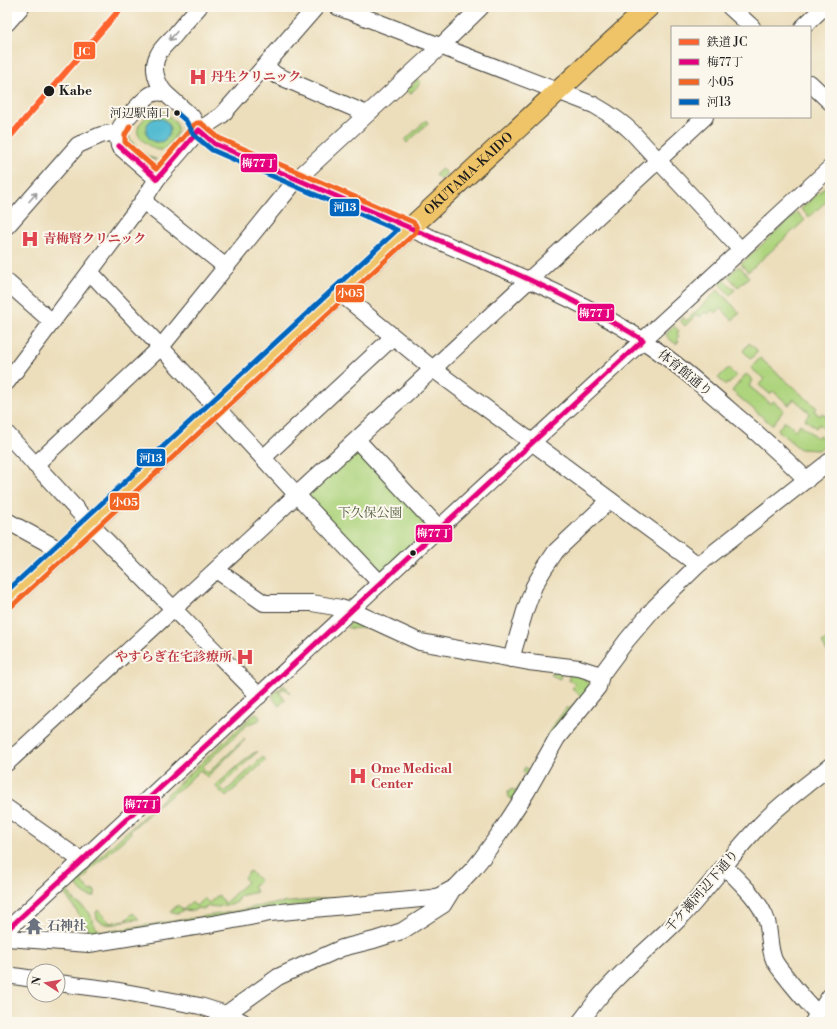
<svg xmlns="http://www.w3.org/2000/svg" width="837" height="1029" font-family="'Libre Bodoni','Noto Serif JP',serif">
<rect width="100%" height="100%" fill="#fbf7ec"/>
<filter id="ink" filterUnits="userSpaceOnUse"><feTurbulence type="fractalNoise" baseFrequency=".025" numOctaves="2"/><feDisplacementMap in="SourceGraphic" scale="8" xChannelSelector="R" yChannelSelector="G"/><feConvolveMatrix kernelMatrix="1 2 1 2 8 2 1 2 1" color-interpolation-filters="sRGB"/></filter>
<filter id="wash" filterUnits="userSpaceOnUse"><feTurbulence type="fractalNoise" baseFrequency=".012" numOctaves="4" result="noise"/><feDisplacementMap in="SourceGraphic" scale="16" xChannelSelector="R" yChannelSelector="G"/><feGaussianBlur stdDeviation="0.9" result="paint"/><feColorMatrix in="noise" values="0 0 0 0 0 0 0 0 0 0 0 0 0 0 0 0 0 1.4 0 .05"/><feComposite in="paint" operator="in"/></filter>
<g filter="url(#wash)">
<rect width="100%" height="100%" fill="#ecdebb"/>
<g fill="#aed47e" stroke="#65784d" fill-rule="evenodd">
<polygon points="416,78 421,83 410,94 405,88 407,86 409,88 416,82 414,80"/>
<path d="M 155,110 C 161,110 164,112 169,116 C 179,125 181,129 172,140 C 168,145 166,149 160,150 C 154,150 151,147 146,143 C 137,136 134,130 143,120 C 147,116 149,112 155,110 ZM 155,118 C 163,120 167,119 170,128 L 162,141 L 154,142 L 148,137 L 148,123 Z"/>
<polygon points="426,120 428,123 407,143 405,140"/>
<path d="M 129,136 C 133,146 145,157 156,159 L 156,160 C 146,161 132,147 128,139 Z"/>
<polygon points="442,169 447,174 440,180 435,175"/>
<polygon points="830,182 830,198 809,217 801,209"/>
<polygon points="797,212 805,220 748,272 741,264"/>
<polygon points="739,266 749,277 738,287 728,276"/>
<polygon points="724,280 735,290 730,295 719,284"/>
<polygon points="718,290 740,313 732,320 721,308 716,313 712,310 708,314 705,312 700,317 697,314 685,326 680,320 683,317 686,321"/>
<polygon points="674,326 679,331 677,334 679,336 677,339 679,341 676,344 667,337 667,332"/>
<polygon points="749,343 758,351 751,359 743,351"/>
<polygon points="760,358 817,408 814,411 820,416 822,413 830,420 830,426 828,424 824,429 819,424 816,428 805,419 810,413 794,399 789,405 773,391 770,394 759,385 764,379 751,368"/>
<polygon points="728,368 736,376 729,384 727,383 726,385 718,378"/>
<polygon points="746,374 753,380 749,386 771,404 773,401 784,410 772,425 732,391"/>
<polygon points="785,421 795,430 800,424 817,438 819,435 828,442 819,450 800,449 777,430"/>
<polygon points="354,450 361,450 428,523 428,530 382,572 376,571 308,498 309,492"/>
<path d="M 354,620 L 440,652 L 439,656 L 431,654 L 424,652 L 371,628 C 362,626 355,631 347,627 Z"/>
<polygon points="830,638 830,656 822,643"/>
<polygon points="552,671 579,674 592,686 533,768 531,767 550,730 567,707 570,709 581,696 572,688 575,685 572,682 569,681 569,675 561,673 560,679 551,675"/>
<path d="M 284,685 L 290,692 L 289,693 L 284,688 L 279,692 L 285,700 L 279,706 C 276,702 272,699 273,694 Z"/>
<path d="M 255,713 L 256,713 L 260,718 L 260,719 C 256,723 251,722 247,725 L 202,767 L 208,773 L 244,739 L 245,740 L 207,777 L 200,770 L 177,792 L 176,791 L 166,800 L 165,799 L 130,831 L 131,833 L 88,872 L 87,876 L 81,881 L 90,891 L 93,890 L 95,891 L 95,896 C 85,898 80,890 75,883 L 76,879 Z"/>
<polygon points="256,752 257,752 220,787 225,792 263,757 266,760 226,797 215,786 252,754"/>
<polygon points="525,767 531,771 513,800 509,797 508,792 512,789 516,792 526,774 523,772"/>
<polygon points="250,871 260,881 253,887 257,892 239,896 237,902 231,905 223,905 219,907 209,906 203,909 198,908 193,911 184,910 178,913 170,912 178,905 183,910 191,902 196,906 204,898 209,903 218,895 225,903 247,882 244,877"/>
<path d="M 65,890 C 70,892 71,897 75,901 C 80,906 87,908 90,914 C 94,923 94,930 105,932 L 232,912 L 270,904 L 336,898 L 336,900 L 94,937 L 63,891 Z"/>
<path d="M 98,910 L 110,923 L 124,920 L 125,921 L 133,913 L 139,919 C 136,920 132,919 129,920 C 117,924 108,928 97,919 L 96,912 Z"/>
</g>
<circle fill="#54bcd2" stroke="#386c77" cx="158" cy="130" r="12"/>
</g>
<g filter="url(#ink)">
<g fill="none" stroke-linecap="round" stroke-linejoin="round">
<g stroke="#3b3934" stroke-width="18">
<g id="minor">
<path d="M 338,7 L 594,105 C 608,113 621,121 632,132 L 741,250"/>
<polyline points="730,7 752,27"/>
<polyline points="7,23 21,7"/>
<polyline points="803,27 824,7"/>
<polyline points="265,66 276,75 367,114"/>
<polyline points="810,83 830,102"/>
<path d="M 165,93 C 157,83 151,68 158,55 C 161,48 168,42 174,36 C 182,26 190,17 199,7"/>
<path d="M 157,179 L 119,146 C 118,141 117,136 119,130 C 121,123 143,100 150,95 C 155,92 159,92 165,93 L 192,117 L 199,130 L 215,144 L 540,285 C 575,301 610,318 642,340 C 677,363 708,391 739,418 C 763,438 785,458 807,480"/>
<polyline points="143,201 226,267"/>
<polyline points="7,226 78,145 101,135 111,133 118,133"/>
<polyline points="90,272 154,340 310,509 380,583"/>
<polyline points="7,282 52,322"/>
<polyline points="340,293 433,369 698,565"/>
<polyline points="7,382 143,201 157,179 199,130 222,115 316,7"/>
<polyline points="7,434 90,524 259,696"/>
<polyline points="357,440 439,528"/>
<polyline points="263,458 393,337"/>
<polyline points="35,465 161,347 297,179 440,47 481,7"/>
<polyline points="7,521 62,551"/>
<polyline points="216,570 264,603 312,603 341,608 359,614 420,642 426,643 529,662 579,668 601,675"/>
<polyline points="511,659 525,611 534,586 544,569 556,551 610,500"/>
<polyline points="7,763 705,117"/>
<polyline points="7,808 82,861"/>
<path d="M 724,866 C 739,881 760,900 767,921 C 770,934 769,948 774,960 C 778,968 785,975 790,982 C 799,993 808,1004 818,1014"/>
<polyline points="7,930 439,528 830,168"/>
<polyline points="7,938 89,944 213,924 270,913 432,898 439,896 456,887 474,868 482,858 502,830 526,793 557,738 598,687 601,675 627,640 655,607 698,565 830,461"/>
<polyline points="7,975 34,979"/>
<polyline points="58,983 114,990 200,1006 226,1014 243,1022"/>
<polyline points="226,1014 278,977 295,969 342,948 374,940 402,931 443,905 451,892"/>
<path d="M 580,1022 C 586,1015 591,1007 597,1000 C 621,970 654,945 681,917 C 711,886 734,850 765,820 C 785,800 808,784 830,766"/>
<polyline points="813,1022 830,996"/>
</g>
</g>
<g stroke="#3b3934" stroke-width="22">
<g id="major">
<path id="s1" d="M 7,601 L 649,7"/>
</g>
</g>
<use href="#minor" stroke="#fff" stroke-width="16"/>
<use href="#major" stroke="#efc469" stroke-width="20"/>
<g stroke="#fbf7ec" stroke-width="8">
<path id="bus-1" d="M 7,930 L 643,340 C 600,313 555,291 508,270 L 215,144 L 199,130 L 157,179 L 119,146"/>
</g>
<g stroke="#fbf7ec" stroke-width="8">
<path id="bus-2" d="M 12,606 L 415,233 C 418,229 417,225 413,222 L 219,138 L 201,123 L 197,123 L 194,125 L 156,169 L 125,142 L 125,135 L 130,126"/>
</g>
<g stroke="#fbf7ec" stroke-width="8">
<polyline id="bus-3" points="7,591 397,230 212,150 194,135 186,121 177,113"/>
</g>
<use href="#bus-1" stroke="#e5007d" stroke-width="5"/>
<use href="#bus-2" stroke="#f26522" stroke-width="5"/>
<use href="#bus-3" stroke="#0065bd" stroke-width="5"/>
<g stroke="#fbf7ec" stroke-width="9">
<polyline id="rail-1" points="7,140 122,7"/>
</g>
<use href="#rail-1" stroke="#fe642e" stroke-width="6"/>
</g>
<defs><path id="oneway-shaft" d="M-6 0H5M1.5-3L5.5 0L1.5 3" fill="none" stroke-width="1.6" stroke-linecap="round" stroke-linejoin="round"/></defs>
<g stroke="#999">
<use href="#oneway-shaft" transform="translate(173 36) rotate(131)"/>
<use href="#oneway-shaft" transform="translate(33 197) rotate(-49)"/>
</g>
</g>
<defs>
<g id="hospital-bare" transform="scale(1.38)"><path d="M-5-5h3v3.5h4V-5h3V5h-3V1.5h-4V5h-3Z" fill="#e0444e" stroke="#fbf7ec" stroke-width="2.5" paint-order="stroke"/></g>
<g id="temple-bare" transform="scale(1.38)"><path d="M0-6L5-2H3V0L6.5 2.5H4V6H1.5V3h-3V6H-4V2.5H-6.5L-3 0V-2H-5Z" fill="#6b7280" stroke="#fbf7ec" stroke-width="2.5" paint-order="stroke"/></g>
</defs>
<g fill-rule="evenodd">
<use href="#hospital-bare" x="198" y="77"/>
<use href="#hospital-bare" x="30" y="239"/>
<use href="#hospital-bare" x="245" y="657"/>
<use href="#hospital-bare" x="358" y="776"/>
<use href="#temple-bare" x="34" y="926"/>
</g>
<g fill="#1c1c1c" stroke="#fbf7ec" stroke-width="1.5">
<circle cx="49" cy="91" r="6"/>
<circle cx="177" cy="113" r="3.5"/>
<circle cx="413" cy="553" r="3.5"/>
</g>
<g text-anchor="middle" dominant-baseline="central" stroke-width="4" stroke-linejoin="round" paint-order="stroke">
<g font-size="12" fill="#1c1c1c" stroke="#fbf7ec" text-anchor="end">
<text x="170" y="113">河辺駅南口</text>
</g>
<g font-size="13" font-weight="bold" fill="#be3a42" stroke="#fbf7ec" text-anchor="start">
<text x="211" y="77">丹生クリニック</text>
<text x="43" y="239">青梅腎クリニック</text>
<text x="232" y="657" text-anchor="end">やすらぎ在宅診療所</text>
<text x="371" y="769">Ome Medical<tspan x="371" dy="15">Center</tspan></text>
</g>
<g font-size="13" font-weight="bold" fill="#1c1c1c" stroke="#fbf7ec" text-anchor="start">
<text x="59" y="91">Kabe</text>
</g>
<g font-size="13" fill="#1c1c1c" stroke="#fbf7ec">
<text stroke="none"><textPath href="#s1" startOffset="629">OKUTAMA-KAIDO</textPath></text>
<text transform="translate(685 373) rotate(39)">体育館通り</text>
<text transform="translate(702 891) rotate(-49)">千ケ瀬河辺下通り</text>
</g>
<g font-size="13" fill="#4f5c3e" stroke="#fbf7ec">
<text x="370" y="513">下久保公園</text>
</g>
<g font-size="13" font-weight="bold" fill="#5b616d" stroke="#fbf7ec" text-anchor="start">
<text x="47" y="926">石神社</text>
</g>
</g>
<g stroke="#fbf7ec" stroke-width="1.5">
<rect x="73" y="41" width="23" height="19" rx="4" fill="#fe642e"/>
<rect x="240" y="153" width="38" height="20" rx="4" fill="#e5007d"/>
<rect x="329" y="198" width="31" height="19" rx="4" fill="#0065bd"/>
<rect x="335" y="284" width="30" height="19" rx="4" fill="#f26522"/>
<rect x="577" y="303" width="38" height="19" rx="4" fill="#e5007d"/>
<rect x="136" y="448" width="30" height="19" rx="4" fill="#0065bd"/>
<rect x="109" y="492" width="31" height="19" rx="4" fill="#f26522"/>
<rect x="415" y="524" width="38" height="19" rx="4" fill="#e5007d"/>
<rect x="123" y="795" width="38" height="19" rx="4" fill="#e5007d"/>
</g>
<g font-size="11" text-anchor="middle" font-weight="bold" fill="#fff">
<text x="84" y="55">JC</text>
<text x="259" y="167">梅77丁</text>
<text x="345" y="211">河13</text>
<text x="350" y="297">小05</text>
<text x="596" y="317">梅77丁</text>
<text x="151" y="462">河13</text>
<text x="125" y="506">小05</text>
<text x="434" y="537">梅77丁</text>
<text x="142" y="808">梅77丁</text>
</g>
<rect width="837" height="1029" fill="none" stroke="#fbf7ec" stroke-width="24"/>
<rect x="671" y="26" width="140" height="92" fill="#fbf7ec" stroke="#a29f99"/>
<rect x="679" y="39" width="20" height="6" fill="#fe642e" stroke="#a29f99"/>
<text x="707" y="46" font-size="12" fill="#1c1c1c">鉄道 JC</text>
<rect x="679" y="59" width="20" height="6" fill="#e5007d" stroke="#a29f99"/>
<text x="707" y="66" font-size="12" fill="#1c1c1c">梅77丁</text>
<rect x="679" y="79" width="20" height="6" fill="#f26522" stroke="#a29f99"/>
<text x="707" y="86" font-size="12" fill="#1c1c1c">小05</text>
<rect x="679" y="99" width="20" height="6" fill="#0065bd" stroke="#a29f99"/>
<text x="707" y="106" font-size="12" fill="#1c1c1c">河13</text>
<g transform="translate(46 983) rotate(282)"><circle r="19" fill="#fbf7ec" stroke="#a29f99"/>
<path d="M0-3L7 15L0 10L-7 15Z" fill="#d1495b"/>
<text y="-6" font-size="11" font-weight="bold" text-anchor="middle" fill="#1c1c1c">N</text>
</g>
</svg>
